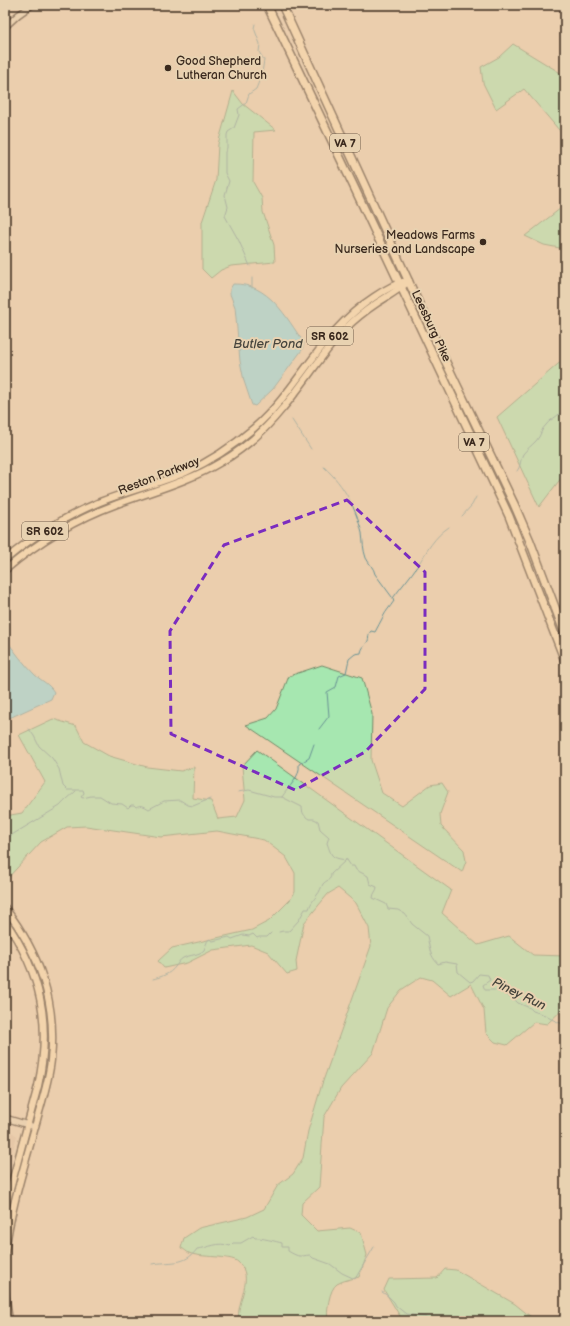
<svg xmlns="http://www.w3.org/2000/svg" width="570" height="1326" font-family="'Balsamiq Sans',sans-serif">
<rect width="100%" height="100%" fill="#ebcead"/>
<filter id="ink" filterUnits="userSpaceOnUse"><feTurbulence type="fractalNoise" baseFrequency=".025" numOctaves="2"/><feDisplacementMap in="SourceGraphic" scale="8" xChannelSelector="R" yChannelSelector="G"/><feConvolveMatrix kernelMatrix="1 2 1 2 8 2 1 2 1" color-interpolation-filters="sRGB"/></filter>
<g filter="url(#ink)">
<polygon fill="#e1bfa0" points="5,1130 13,1133 17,1136 5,1177"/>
<g fill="#a6e7b0" stroke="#708867">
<polygon points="513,44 559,72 565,79 565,137 524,89 496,109 483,83 481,67 499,57"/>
<polygon points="233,91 243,104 276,130 254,132 253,182 262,198 263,212 274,245 275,262 231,266 221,270 211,278 202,269 202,222 216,180 218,144"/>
<polygon points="565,205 565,249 544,245 525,236"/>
<polygon points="565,358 565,473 539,507 497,417"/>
<polygon points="322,665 362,678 372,714 371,760 382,793 402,806 430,785 442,783 448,792 440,814 441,826 464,850 466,861 462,872 246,725 268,718 276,709 289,676"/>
<path d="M 53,719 L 76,726 L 84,742 L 109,756 L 147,767 L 181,771 L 194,767 L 193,798 L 211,801 L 218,819 L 237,817 L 245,800 L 242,766 L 257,750 L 451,890 L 442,913 L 478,945 L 509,936 L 533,955 L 565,956 L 565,1007 L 547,1024 L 534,1022 L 507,1045 L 495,1042 L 486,1033 L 484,1010 L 471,984 L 451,996 L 432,980 L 421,977 L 401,990 L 387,1008 L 373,1053 L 341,1088 L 324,1117 L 319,1187 L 302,1203 L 301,1215 L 317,1231 L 350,1228 L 361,1233 L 367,1255 L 359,1277 C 353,1279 343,1280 337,1284 C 329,1289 326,1313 328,1321 L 239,1321 C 235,1302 256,1278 238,1262 C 231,1255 200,1258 189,1253 C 187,1252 184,1249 181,1248 L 184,1238 L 199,1228 L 247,1217 L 264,1209 L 278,1185 L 293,1174 L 303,1158 L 308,1131 L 322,1084 L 371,946 L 369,928 L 356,903 L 338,888 L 328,894 L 304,923 L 296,961 L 297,971 L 287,974 L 268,952 L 251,945 L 213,950 L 187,963 L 164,968 L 158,961 L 172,948 L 252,930 L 269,921 L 290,900 L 295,892 L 295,873 L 286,857 L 264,840 L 217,831 L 161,837 L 86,826 L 67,827 L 41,842 L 5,881 L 5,816 L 22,813 L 45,782 L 19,735 Z"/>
<polygon points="445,1269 456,1270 515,1304 536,1321 403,1321 384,1290 389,1279 437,1278"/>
</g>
<g fill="#87d7e3" stroke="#699294">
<path d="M 233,284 C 269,283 286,317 304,343 L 302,350 L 273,389 L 255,406 L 252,405 L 244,381 L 240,361 L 235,307 L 230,294 L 230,289 Z"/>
<path d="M 5,638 C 14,651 24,664 35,675 C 42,681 49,684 54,692 L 51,699 L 5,720 Z"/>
</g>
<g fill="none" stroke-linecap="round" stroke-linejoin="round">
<g stroke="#699294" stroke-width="1">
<polyline points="250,266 239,241 225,216 228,207 225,195 229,181 225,173 225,152 227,148 227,135 228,132 234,128 239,115 238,109 246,103 249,94 256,89 258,84 262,73 264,60 259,52 260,44 254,28 255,24"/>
<polyline points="252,288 252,278"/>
<polyline points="292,420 311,449"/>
<path d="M 324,467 C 345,486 355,507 362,533 C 363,541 363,550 366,558 C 369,564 374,568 375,574 L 392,597"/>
<path d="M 517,471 C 521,466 520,460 523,454 C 527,449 532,445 536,441 C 541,436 541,429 546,425 C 552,417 562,416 564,405 L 565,405"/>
<polyline points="462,516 472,505 476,497"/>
<path d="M 29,729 L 34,736 L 39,746 L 52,758 L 59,769 L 63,786 L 67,790 L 83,790 L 84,793 L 81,797 L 83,798 L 91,796 L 100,796 L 111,803 L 122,804 L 128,808 L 131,805 L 134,805 L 136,807 C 141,804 144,806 149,809 L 164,801 L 180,800 L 188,805 L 193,806 L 210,799"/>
<path d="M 319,729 L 329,716 L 327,692 L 336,687 L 339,676 L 346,673 L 349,659 L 355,654 L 361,653 C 362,647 365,646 368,641 C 369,637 368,634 371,631 L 375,632 C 378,627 380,622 383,617 C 386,611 390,607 394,601 L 393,598 C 401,587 410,577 418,565 C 427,551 434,537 449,527"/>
<path d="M 238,792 L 249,790 L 274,797 L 282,797 L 302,807 C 302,813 304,816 309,819 L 314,819 L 318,821 L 320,829 L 329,837 L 327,843 C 332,857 331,858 347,860"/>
<path d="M 282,797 C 288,787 301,777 299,764 L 309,758 L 314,744"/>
<path d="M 5,839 L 60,806 C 65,800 71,796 76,791"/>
<path d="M 347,860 L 351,866 L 354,866 L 356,870 L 368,876 L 370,884 L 377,887 C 377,891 373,893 373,898 L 386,904 L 388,909 L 398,910 L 405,914 L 412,924 L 427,936 C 430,949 429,954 438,964 L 445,962 L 457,964 L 458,972 L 470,982 L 473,981 L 479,974 L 488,975 L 490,980 L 483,985 L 485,990 L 495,990 L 503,993 L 513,998 L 518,1003 L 530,1008 L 533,1011 L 545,1015 L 551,1019 L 565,1025"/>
<path d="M 279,932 L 283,931 L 289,931 L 299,920 L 305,909 L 309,909 C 311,902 314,900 317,895 C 320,892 321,887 323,884 C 326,880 331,881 331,874 L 346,860"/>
<path d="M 153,979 C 161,977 170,974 175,967 C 178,964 179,960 183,958 C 189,955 200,955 204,950 C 206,946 206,942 209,939 L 213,941 L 229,937 L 232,939 L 243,935 L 249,936 L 253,934 L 257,938 L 259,937 L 267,937 L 271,933"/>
<path d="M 152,1264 C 170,1261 185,1266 197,1249 C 209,1248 218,1241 230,1246 L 233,1243 L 241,1243 L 253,1236 L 255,1238 C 259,1237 278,1242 282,1243 L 282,1247 L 288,1247 L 288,1251 C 300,1258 299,1256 310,1255 L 313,1258 L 330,1264 L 342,1273 L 355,1279 L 374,1247"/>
<polyline points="382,1292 388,1296 394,1302 396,1306 406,1314 426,1317"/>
</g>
<g stroke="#3b2a1e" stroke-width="8">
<g id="minor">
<polyline points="5,27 18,15 32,5"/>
<polyline points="5,1118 35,1127"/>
</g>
</g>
<g stroke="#3b2a1e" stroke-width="9">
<g id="major">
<path d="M 5,560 C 33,536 66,516 100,502 C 128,491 158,484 186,472 C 211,461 233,446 254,428 C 300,388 320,332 374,297 C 383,291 392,285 403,282"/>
<path d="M 5,570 C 38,542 76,519 117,504 C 152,491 188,482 221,462 C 244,449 265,430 282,409 C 305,383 322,353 346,328 C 355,319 365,311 377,303 C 388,296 399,290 409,281"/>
<path d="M 5,908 C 40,954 57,1002 51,1060 C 49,1079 43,1098 38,1116 C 26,1161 11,1206 5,1252"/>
<path d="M 5,921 C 41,972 52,1024 38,1086 L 5,1208"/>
<polyline points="5,1292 9,1321"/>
</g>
</g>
<g stroke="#3b2a1e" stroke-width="10">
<g id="highway">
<polyline points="267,5 355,189 509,516 565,661"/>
<polyline points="282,5 441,352 514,504 530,541 565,634"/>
</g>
</g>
<use href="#minor" stroke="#e8d2b1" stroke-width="5"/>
<use href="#major" stroke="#fddcac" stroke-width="6"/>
<use href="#highway" stroke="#fddcac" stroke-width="7"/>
</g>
</g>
<path d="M0 0H570V1326H0ZM 347,500 L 425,572 L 425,689 L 365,752 L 295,790 L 171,734 L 170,631 L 224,545 Z" fill="#ebcead" fill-opacity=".55" fill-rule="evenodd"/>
<path fill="none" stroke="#7b2cbf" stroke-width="3" stroke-dasharray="8 5" stroke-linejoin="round" d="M 347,500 L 425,572 L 425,689 L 365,752 L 295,790 L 171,734 L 170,631 L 224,545 Z"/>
<g fill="#3b2a1e" stroke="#e8d2b1" stroke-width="1.5">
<circle cx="168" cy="68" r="4"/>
<circle cx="483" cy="242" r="4"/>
</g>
<g text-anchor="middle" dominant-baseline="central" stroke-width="4" stroke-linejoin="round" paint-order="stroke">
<g fill="#e8d2b1" stroke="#6f5c4a" stroke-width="1">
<rect x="330" y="134" width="30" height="18" rx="3"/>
<rect x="307" y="327" width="46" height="18" rx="3"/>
<rect x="459" y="433" width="30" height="18" rx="3"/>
<rect x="22" y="522" width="46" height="18" rx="3"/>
</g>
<g font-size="11" font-weight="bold" fill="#3b2a1e">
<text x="345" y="143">VA 7</text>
<text x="330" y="336">SR 602</text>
<text x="474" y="442">VA 7</text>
<text x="45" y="531">SR 602</text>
</g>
<g font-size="12" fill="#3b2a1e" stroke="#e8d2b1" text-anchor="start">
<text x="176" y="61">Good Shepherd<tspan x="176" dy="14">Lutheran Church</tspan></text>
<text x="475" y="235" text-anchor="end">Meadows Farms<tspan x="475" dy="14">Nurseries and Landscape</tspan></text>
</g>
<g font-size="12" fill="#3b2a1e" stroke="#e8d2b1">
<text transform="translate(431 326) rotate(65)">Leesburg Pike</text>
<text transform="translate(159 476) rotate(-21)">Reston Parkway</text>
</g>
<g font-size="13" font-style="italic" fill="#46443c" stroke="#e8d2b1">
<text x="268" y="344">Butler Pond</text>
<text transform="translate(519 994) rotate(26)">Piney Run</text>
</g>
</g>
<rect width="570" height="1326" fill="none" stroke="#e8d2b1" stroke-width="20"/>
<rect x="10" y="10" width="550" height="1306" fill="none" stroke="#3b2a1e" stroke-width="1.5" filter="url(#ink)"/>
</svg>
